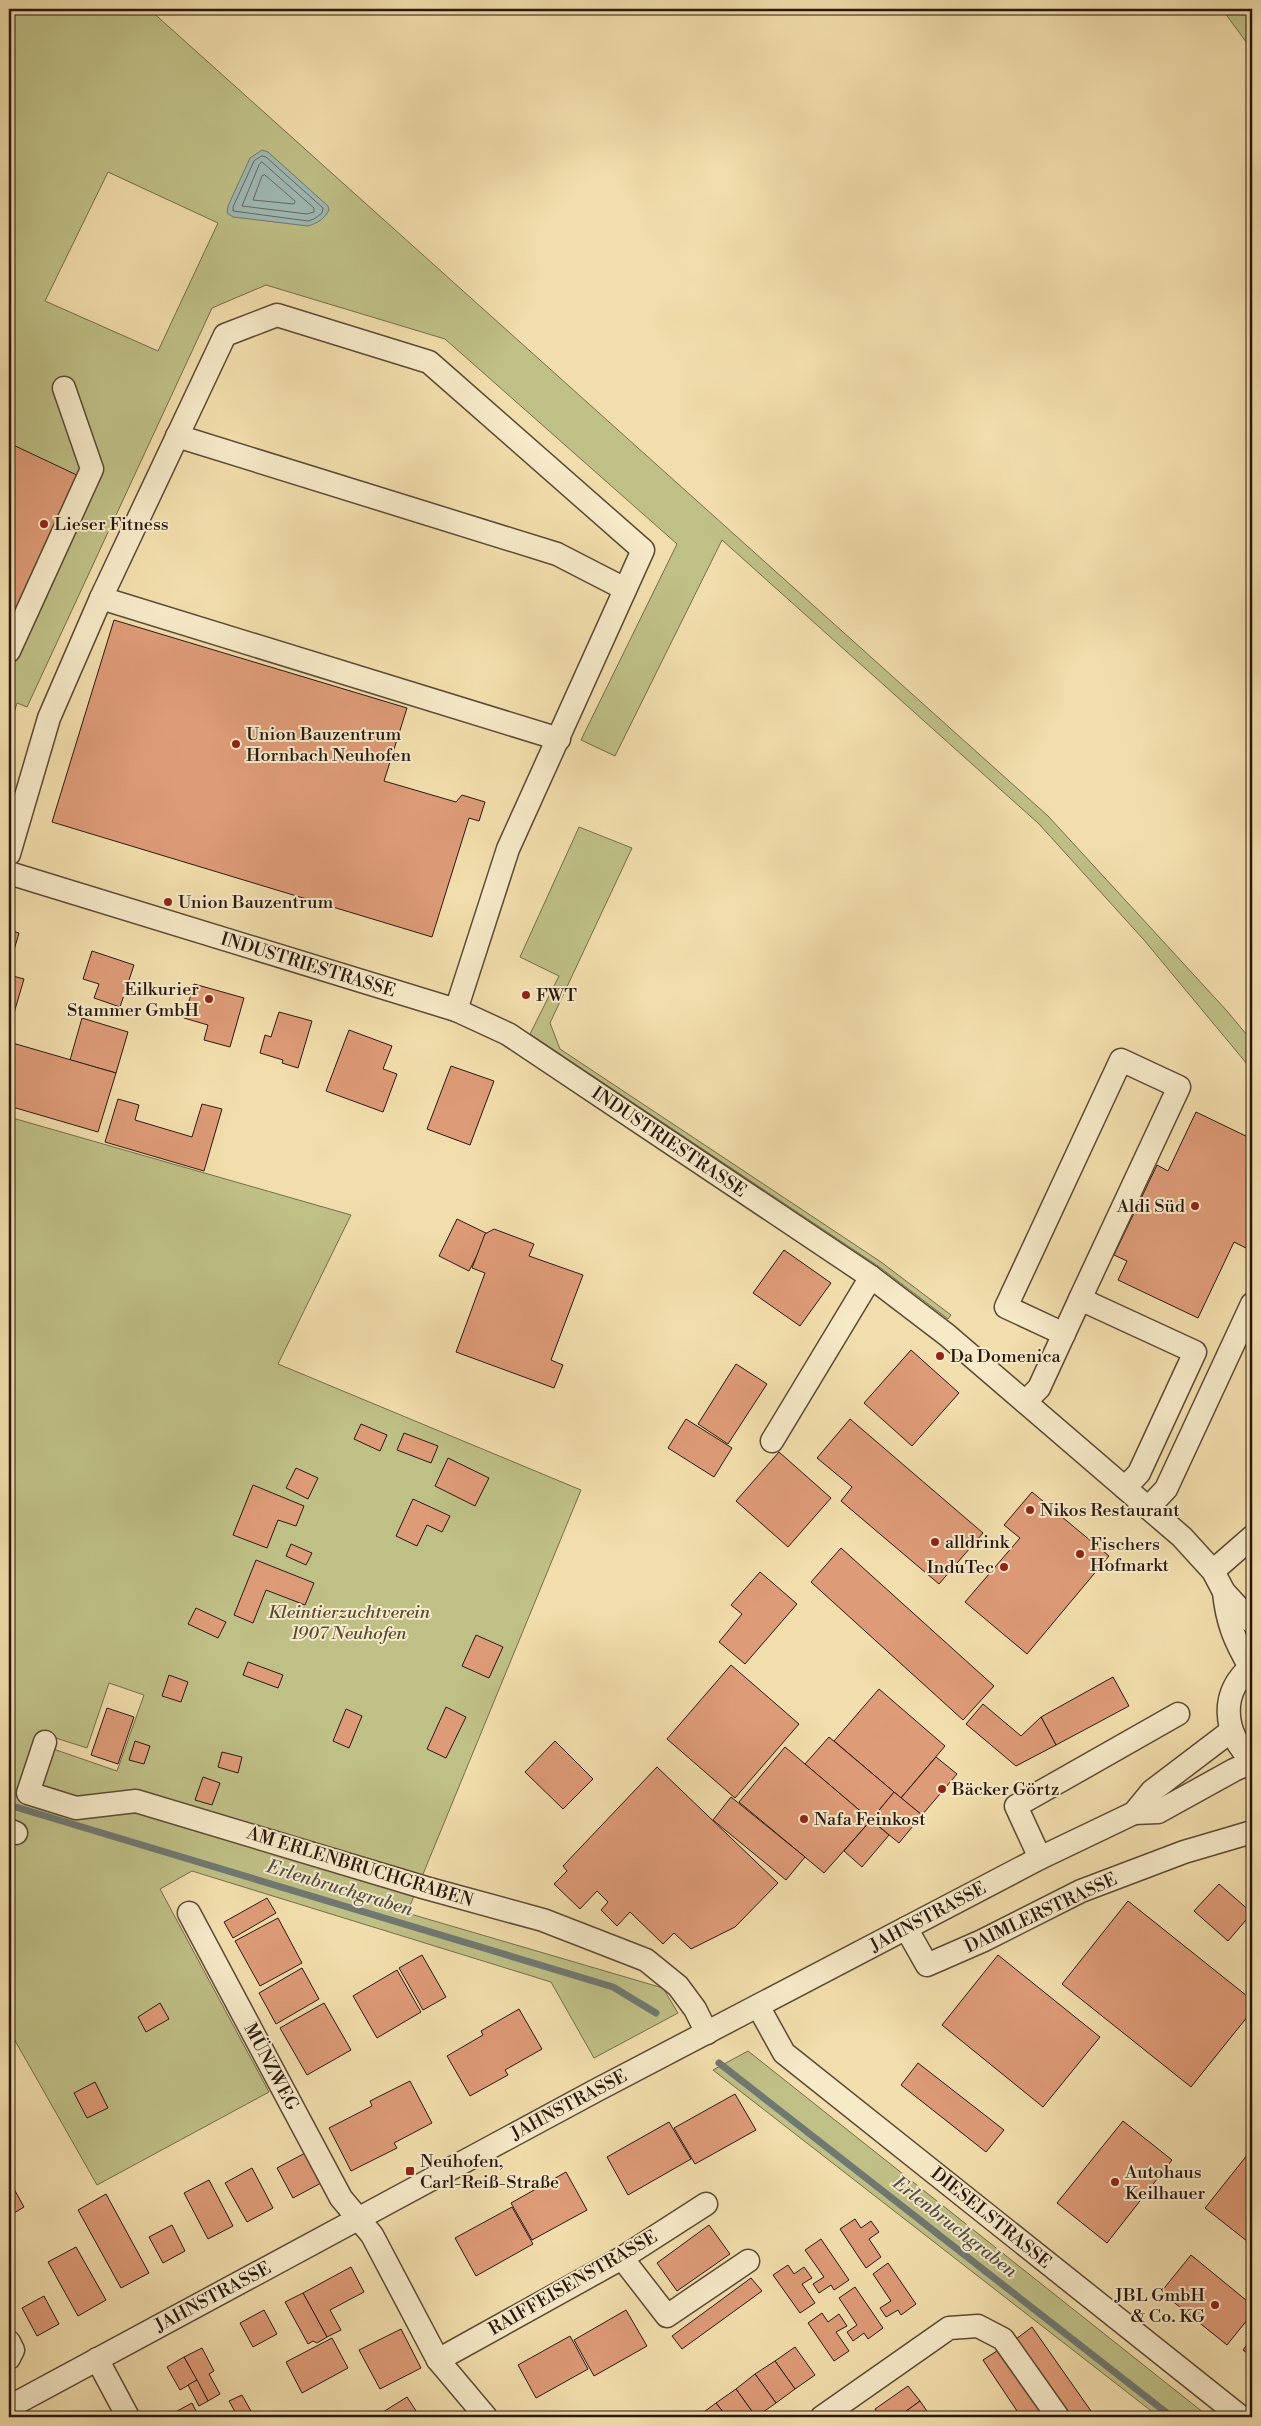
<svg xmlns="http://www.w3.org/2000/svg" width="1261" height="2426" font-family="'Libre Bodoni',serif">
<rect width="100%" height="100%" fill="#f2deac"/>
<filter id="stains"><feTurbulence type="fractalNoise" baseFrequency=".004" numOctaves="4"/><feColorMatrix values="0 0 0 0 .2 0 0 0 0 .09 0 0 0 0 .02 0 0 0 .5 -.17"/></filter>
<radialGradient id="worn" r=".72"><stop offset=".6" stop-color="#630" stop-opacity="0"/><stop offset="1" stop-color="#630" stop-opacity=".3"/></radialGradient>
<g fill="#bfc086" stroke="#746c4a" fill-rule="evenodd">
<path d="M 9,9 L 149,9 L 1048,816 L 1227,1011 L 1252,1041 L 1252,1070 L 1144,940 L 1039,824 L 722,540 L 615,756 L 581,740 L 677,544 L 445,339 L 266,285 L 212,308 L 27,707 L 17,703 L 9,730 ZM 108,172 L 218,223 L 158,351 L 45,301 Z"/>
<polygon points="1222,9 1252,9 1252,50"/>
<polygon points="579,827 632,848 550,1023 560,1049 881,1262 951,1315 948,1319 878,1266 530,1034 559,976 520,957"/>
<path d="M 9,1117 L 351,1215 L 278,1364 L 581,1490 L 407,1913 L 663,1988 L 678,2013 L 594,2058 L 551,1982 L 192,1871 L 160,1889 L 269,2092 L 97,2185 L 9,2030 ZM 109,1683 L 144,1695 L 117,1771 L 36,1743 L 40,1733 L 87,1748 Z"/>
<polygon points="748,2051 1209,2417 1155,2417 1150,2410 713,2070"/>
</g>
<path fill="#9fb9b4" stroke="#707872" d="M 262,150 L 268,152 L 328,206 L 329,210 C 324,219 318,223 308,226 L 233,217 L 227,213 L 228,206 L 250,158 Z"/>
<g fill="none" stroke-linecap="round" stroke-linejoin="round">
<g stroke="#646862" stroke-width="1">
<polygon points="262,156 266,157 323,208 322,213 314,219 308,221 233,211 233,207 254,161"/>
<polygon points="262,162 314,208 314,212 307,214 242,206 259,165"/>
<polygon points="265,175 295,201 294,204 253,200 262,176"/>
</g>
<g stroke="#707872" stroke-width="7">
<polyline points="9,1805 613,1987 656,2013"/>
<polyline points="719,2063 1172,2417"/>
</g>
</g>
<g fill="#de9b77" stroke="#29170f">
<polygon points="9,443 81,477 9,630"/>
<polygon points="114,620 407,708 384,781 456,802 462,795 485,802 479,821 469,818 432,937 52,822"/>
<polygon points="9,930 19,933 9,967"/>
<polygon points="92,951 134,965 120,1007 94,998 99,984 83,979"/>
<polygon points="9,975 24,979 9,1030"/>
<polygon points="194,984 244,998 230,1047 204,1040 208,1025 184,1018"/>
<polygon points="279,1012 312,1021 298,1068 282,1063 283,1060 260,1053 265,1035 271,1037"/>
<polygon points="82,1018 128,1032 116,1073 70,1060"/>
<polygon points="349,1030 392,1046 383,1069 397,1074 383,1112 326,1091"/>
<polygon points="9,1042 116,1073 98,1132 9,1106"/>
<polygon points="451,1066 494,1081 470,1145 427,1129"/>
<polygon points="118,1099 139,1105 135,1120 192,1137 202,1104 222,1109 204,1171 105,1142"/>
<polygon points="1196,1112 1252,1139 1252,1251 1234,1242 1198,1318 1118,1280 1127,1261 1114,1255 1157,1165 1168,1171"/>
<polygon points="457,1219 488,1234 469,1271 439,1256"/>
<polygon points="494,1229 534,1244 529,1256 583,1275 551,1360 563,1365 554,1388 456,1352 485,1273 472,1268 485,1234"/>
<polygon points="784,1250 831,1283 800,1326 753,1293"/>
<polygon points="911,1350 959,1393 912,1446 864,1403"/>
<polygon points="736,1364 767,1384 728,1444 698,1424"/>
<polygon points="686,1419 732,1448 714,1477 668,1448"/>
<polygon points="850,1419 983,1533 939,1584 841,1501 852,1487 817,1458"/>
<polygon points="361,1424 387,1435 380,1451 354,1439"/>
<polygon points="404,1433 438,1446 431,1463 397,1450"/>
<polygon points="779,1452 831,1498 788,1547 736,1501"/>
<polygon points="448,1458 489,1478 475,1506 435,1486"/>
<polygon points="296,1468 318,1478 308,1499 286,1488"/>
<polygon points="253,1485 304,1506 296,1526 278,1520 267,1548 233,1535"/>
<polygon points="1032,1492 1109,1556 1027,1654 965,1602 1020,1538 1004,1525"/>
<polygon points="413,1499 450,1516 442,1532 427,1525 417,1546 396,1536"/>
<polygon points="291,1544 312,1553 306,1565 286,1556"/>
<polygon points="841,1548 994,1686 963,1720 811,1582"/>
<polygon points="256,1560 314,1583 305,1605 266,1590 253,1623 234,1615"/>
<polygon points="760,1572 797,1604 745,1664 719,1642 742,1614 731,1605"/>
<polygon points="196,1608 226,1622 218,1638 188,1624"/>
<polygon points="476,1635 503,1647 489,1678 462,1666"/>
<polygon points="248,1662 283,1675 278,1688 243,1675"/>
<polygon points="731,1665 799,1724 735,1798 667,1739"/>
<polygon points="169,1675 188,1682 181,1702 162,1696"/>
<polygon points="1113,1677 1129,1706 1056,1745 1041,1717"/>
<polygon points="879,1689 945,1746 901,1798 834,1741"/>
<polygon points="983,1704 1021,1736 1041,1717 1056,1745 1016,1766 966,1724"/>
<polygon points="446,1707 466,1717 446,1758 427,1749"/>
<polygon points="107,1708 134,1717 118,1764 91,1755"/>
<polygon points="346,1709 362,1716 349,1748 333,1741"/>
<polygon points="829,1737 894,1792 871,1820 805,1764"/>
<polygon points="135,1741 150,1746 144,1764 129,1760"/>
<polygon points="555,1741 593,1779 563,1809 525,1772"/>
<polygon points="785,1747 871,1820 824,1873 739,1802"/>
<polygon points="222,1752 242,1757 238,1773 218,1767"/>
<polygon points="936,1757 957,1774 922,1815 901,1798"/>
<polygon points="657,1767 778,1883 735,1927 691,1949 674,1933 663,1944 630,1912 617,1926 601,1910 608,1902 597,1891 580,1909 554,1884 567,1871 563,1866"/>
<polygon points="203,1777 220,1783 212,1805 195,1800"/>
<polygon points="894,1792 922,1815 899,1843 871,1820"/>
<polygon points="731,1797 805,1857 786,1880 713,1820"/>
<polygon points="871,1820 889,1835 862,1867 844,1851"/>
<polygon points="1219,1884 1252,1913 1228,1941 1194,1911"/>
<polygon points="267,1898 276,1913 233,1938 224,1922"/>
<polygon points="1128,1901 1252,2000 1252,2011 1191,2087 1062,1984"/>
<polygon points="278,1918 302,1963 260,1986 235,1941"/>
<polygon points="422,1955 446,1997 423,2010 399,1968"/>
<polygon points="998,1955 1100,2037 1043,2107 942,2025"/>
<polygon points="302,1968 319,1999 276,2024 259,1993"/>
<polygon points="397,1970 421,2012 377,2038 353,1996"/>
<polygon points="160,2003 169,2019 146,2032 138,2017"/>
<polygon points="324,2003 351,2050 307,2075 280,2028"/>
<polygon points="519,2009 542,2049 505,2070 508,2075 470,2096 447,2056 483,2035 481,2031"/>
<polygon points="918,2063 1004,2130 986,2152 901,2085"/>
<polygon points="410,2081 432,2123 394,2143 397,2148 351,2171 329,2128 372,2106 370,2101"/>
<polygon points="95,2082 108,2108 87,2118 74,2093"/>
<polygon points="735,2094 756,2130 695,2164 674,2128"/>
<polygon points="1123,2121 1172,2160 1107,2243 1057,2203"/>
<polygon points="669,2122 691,2159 628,2195 607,2157"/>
<polygon points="1252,2149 1252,2245 1205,2208"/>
<polygon points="307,2152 323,2182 293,2198 277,2168"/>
<polygon points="252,2168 273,2208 247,2222 225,2183"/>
<polygon points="566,2172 587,2210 532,2240 511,2203"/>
<polygon points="9,2180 24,2207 9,2216"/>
<polygon points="209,2180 233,2226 208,2239 184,2193"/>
<polygon points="106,2194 149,2273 121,2288 78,2210"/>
<polygon points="512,2207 533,2244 476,2276 455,2238"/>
<polygon points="855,2219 861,2228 871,2221 879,2232 869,2239 881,2257 866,2268 840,2229"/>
<polygon points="172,2225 185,2251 163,2263 149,2237"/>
<polygon points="709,2225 730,2254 677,2291 657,2263"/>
<polygon points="821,2239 849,2280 834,2290 831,2285 819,2293 813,2284 824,2277 805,2250"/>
<polygon points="76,2247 106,2300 78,2316 48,2262"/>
<polygon points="1191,2255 1252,2305 1252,2314 1227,2345 1161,2292"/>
<polygon points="888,2263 916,2304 901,2315 898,2310 886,2317 880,2308 891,2301 873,2274"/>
<polygon points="788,2265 794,2274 804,2267 812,2278 802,2284 815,2303 800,2313 773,2275"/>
<polygon points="351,2267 364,2292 330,2310 341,2330 327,2337 303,2293"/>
<polygon points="751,2278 762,2291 682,2349 672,2336"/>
<polygon points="855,2287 883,2328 868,2339 864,2333 853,2341 847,2332 857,2325 839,2298"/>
<polygon points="303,2293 327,2337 317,2343 313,2341 308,2344 285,2302"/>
<polygon points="44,2296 59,2324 37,2336 22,2308"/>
<polygon points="264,2310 277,2334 253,2347 240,2323"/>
<polygon points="626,2310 647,2346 594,2376 574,2340"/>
<polygon points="822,2313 828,2322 839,2314 847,2326 836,2332 849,2351 834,2361 808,2323"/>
<polygon points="1032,2327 1091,2411 1083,2417 1072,2417 1016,2339"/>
<polygon points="401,2329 421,2368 380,2389 359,2350"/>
<polygon points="570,2336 588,2369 536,2398 518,2365"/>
<polygon points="332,2338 348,2368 302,2393 286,2362"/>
<polygon points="1252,2338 1252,2357 1243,2350"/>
<polygon points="795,2347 815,2375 795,2389 775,2361"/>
<polygon points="202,2348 214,2371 209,2374 220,2394 208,2401 184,2357"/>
<polygon points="1000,2349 1045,2417 1021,2417 983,2360"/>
<polygon points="184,2357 197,2380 180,2390 167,2367"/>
<polygon points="775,2361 795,2389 776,2403 755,2374"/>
<polygon points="755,2374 776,2403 756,2417 736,2389"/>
<polygon points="197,2380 208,2401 199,2406 188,2385"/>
<polygon points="908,2386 920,2401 898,2417 880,2417 875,2409"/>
<polygon points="736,2389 756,2417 727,2417 716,2403"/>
<polygon points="242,2395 252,2413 244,2417 238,2417 229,2401"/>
<polygon points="407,2397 420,2417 375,2417"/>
<polygon points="920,2401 931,2417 898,2417"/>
<polygon points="192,2403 199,2417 166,2417"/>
<polygon points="716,2403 727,2417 697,2417"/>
</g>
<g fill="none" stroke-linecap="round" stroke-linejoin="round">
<g stroke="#5b4936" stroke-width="25">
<g id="minor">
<polyline points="177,436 557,554 625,589"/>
<polyline points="101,598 559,739"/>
<polyline points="9,651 92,469 64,388"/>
<polyline points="9,854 49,718 101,598 225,335 277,315 429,362 643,550 508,849 456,1010"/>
<polyline points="9,873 456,1010 508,1034 871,1277 947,1335 1182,1537 1213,1571 1224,1592 1252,1622"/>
<polyline points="1064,1334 1006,1307 1121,1060 1179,1087 1080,1299"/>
<polyline points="1025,1402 1039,1388 1080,1299 1195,1352 1139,1473 1125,1488"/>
<polyline points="772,1441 871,1277"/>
<polyline points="1148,1508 1166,1489 1252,1304"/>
<polyline points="1213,1571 1252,1537"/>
<path d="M 1224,1592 C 1227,1623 1235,1641 1250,1667"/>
<path d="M 1252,1666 C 1219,1692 1223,1733 1252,1760"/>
<polyline points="45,1742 28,1793 76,1808 136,1801 426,1888 543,1920 646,1960 678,1986 695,2009 707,2033"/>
<polyline points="1134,1813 1158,1812 1234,1770 1252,1762"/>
<polyline points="9,1830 16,1833"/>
<polyline points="1040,1858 1016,1806 1178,1714"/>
<polyline points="189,1913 341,2198 372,2235 438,2360 486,2417"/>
<polyline points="906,1928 927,1965 982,1941 1081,1891 1184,1852 1252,1832"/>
<polyline points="758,2006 784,2053 1241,2417"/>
<polyline points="622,2258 667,2316 748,2261"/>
<polyline points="9,2342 13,2350 9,2358"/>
<polyline points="97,2359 128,2417"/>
<polyline points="438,2360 622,2258 706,2204"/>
<polyline points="9,2407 595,2091 1040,1858 1134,1813 1152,1791 1231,1731"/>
<polyline points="822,2417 949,2328 978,2326 1003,2339 1058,2417"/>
</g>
</g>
<use href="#minor" stroke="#f7eac9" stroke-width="22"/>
</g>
<g fill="#8f2418" stroke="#f7eac9" stroke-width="2">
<circle cx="44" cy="524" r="5"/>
<circle cx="236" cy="744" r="5"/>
<circle cx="168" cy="902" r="5"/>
<circle cx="526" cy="995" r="5"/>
<circle cx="209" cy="999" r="5"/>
<circle cx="1195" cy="1206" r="5"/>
<circle cx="940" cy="1356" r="5"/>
<circle cx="1030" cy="1510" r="5"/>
<circle cx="935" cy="1542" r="5"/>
<circle cx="1080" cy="1554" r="5"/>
<circle cx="1004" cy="1567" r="5"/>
<circle cx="942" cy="1789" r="5"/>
<circle cx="804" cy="1819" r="5"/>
<rect x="405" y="2166" width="10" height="10" rx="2.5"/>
<circle cx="1115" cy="2182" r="5"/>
<circle cx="1215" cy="2305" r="5"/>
</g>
<g text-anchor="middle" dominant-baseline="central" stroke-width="4" stroke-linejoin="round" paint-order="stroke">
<g font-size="18" fill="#29170f" stroke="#f7eac9" text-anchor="start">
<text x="54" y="524">Lieser Fitness</text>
<text x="246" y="734">Union Bauzentrum<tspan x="246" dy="21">Hornbach Neuhofen</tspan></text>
<text x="178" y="902">Union Bauzentrum</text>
<text x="199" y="989" text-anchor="end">Eilkurier<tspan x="199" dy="21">Stammer GmbH</tspan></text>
<text x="536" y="995">FWT</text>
<text x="1185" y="1206" text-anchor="end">Aldi Süd</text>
<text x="950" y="1356">Da Domenica</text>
<text x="1040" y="1510">Nikos Restaurant</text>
<text x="945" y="1542">alldrink</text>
<text x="1090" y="1544">Fischers<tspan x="1090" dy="21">Hofmarkt</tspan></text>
<text x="994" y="1567" text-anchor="end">InduTec</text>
<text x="952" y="1789">Bäcker Görtz</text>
<text x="814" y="1819">Nafa Feinkost</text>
<text x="420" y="2161">Neuhofen,<tspan x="420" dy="21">Carl-Reiß-Straße</tspan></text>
<text x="1125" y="2172">Autohaus<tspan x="1125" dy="21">Keilhauer</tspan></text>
<text x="1205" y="2295" text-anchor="end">JBL GmbH<tspan x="1205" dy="21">&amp; Co. KG</tspan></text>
</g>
<g font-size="18" fill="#29170f" stroke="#f7eac9">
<text transform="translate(308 965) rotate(17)">INDUSTRIESTRASSE</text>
<text transform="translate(669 1142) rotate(34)">INDUSTRIESTRASSE</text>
<text transform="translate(360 1867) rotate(17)">AM ERLENBRUCHGRABEN</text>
<text transform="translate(1041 1913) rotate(-25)">DAIMLERSTRASSE</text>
<text transform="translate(928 1917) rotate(-28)">JAHNSTRASSE</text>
<text transform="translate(271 2067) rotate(62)">MÜNZWEG</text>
<text transform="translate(569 2105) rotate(-28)">JAHNSTRASSE</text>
<text transform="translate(991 2218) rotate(39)">DIESELSTRASSE</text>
<text transform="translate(573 2283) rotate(-30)">RAIFFEISENSTRASSE</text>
<text transform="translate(213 2297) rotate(-28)">JAHNSTRASSE</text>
</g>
<g font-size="18" font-style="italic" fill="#564a33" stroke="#f7eac9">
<text x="349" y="1612">Kleintierzuchtverein<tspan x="349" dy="21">1907 Neuhofen</tspan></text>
</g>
<g font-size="19" font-style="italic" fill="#525049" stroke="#f7eac9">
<text transform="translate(340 1888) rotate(17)">Erlenbruchgraben</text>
<text transform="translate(955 2227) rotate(38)">Erlenbruchgraben</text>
</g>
</g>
<rect width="1261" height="2426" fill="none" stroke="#f2deac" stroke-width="30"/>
<rect x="10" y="10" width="1241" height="2406" fill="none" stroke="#29170f" stroke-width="2.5"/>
<rect x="15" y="15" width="1231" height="2396" fill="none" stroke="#29170f"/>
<rect width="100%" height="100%" filter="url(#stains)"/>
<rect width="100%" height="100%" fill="url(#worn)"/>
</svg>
